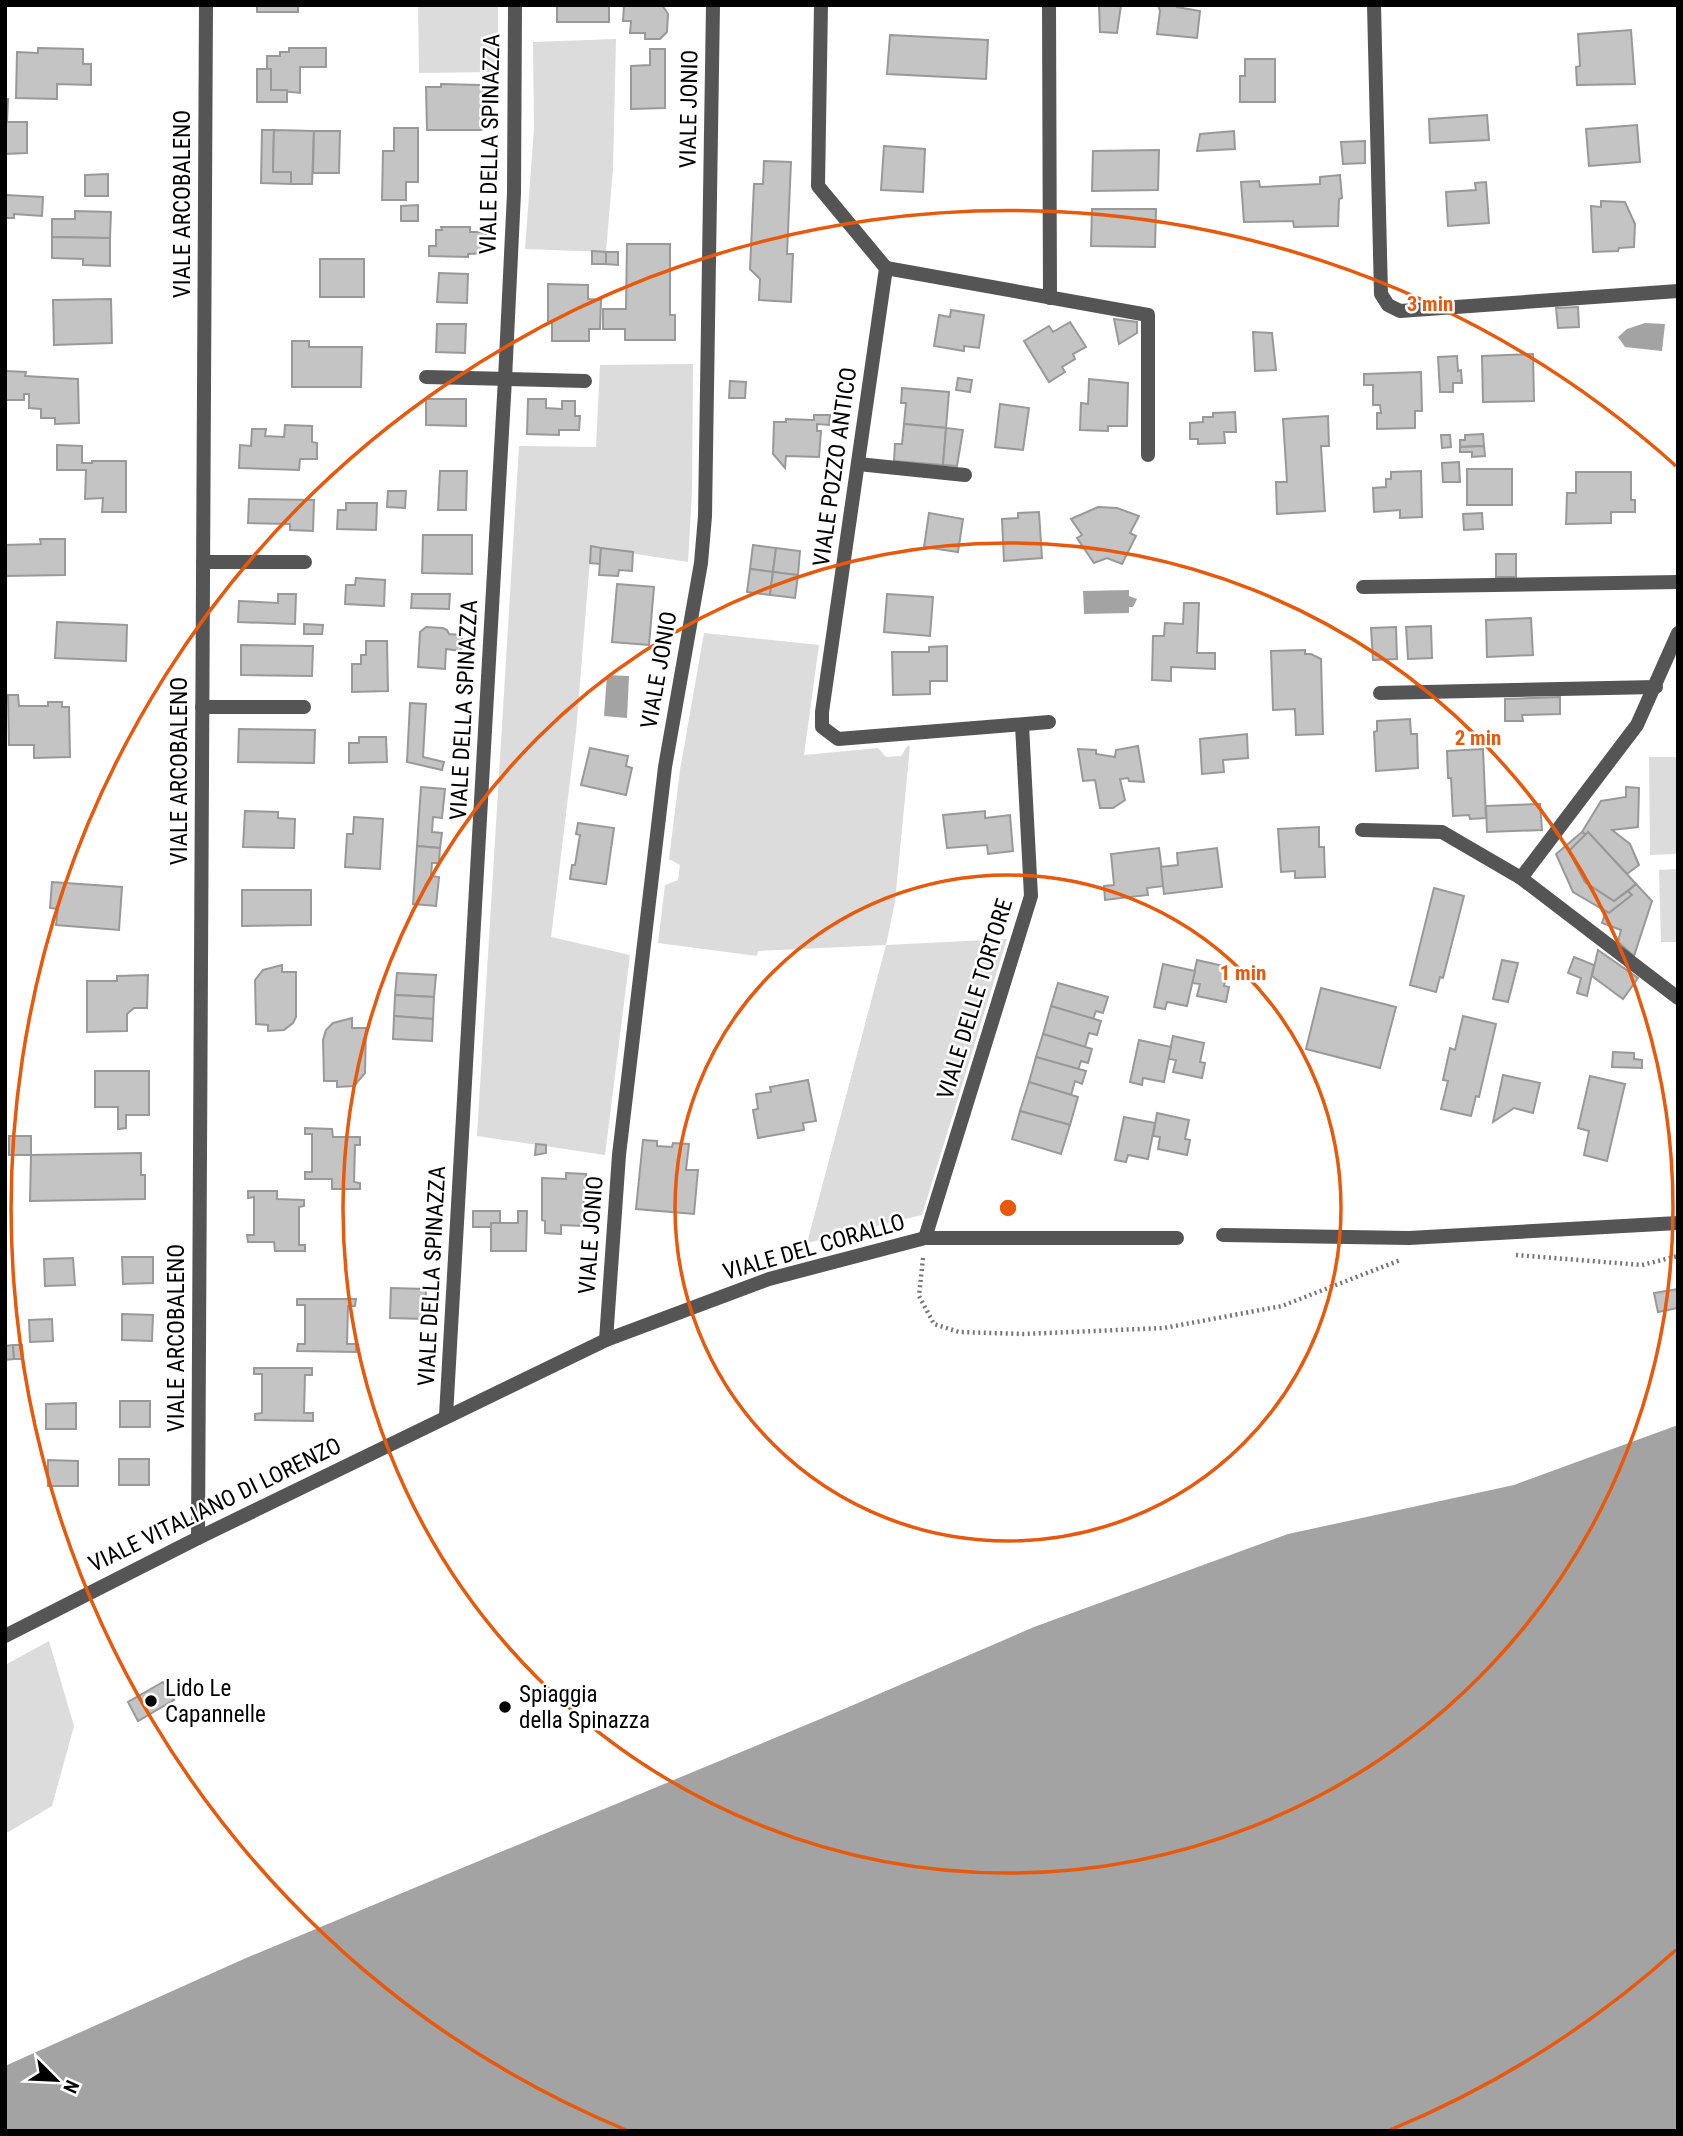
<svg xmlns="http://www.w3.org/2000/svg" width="1683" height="2136" font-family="'Roboto Condensed',sans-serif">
<rect width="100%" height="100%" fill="#fff"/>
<g fill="#dcdcdc">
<polygon points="418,5 498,5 498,72 419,73"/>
<polygon points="616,39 613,169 606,252 525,249 534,129 533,42"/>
<polygon points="693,364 692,491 688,562 591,547 576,732 551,937 630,955 605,1155 477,1136 519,446 596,447 600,365"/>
<polygon points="704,633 819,645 804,755 878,748 886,757 901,756 907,746 910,746 895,902 886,945 1007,939 922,1215 807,1243 886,945 758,951 757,956 658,943 665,885 678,880 680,865 669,859 680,770"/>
<polygon points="1649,757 1678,757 1678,854 1650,855"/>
<polygon points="1678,869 1678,942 1661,942 1659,870"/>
<polygon points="49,1641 74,1726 52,1806 5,1834 5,1665"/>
</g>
<g fill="#a3a3a3">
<polygon points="1645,323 1665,324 1662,351 1625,347 1618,337 1627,329"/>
<polygon points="1129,590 1129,596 1137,599 1133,607 1129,607 1129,613 1084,614 1083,591"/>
<polygon points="607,675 629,676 627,718 604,716"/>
<polygon points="1678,1425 1678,2131 5,2131 5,2066 246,1958 837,1712 1034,1627 1288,1534 1514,1485"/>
</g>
<g fill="#c4c4c4" stroke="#999" stroke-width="2">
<rect x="257" y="5" width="41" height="7"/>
<rect x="557" y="5" width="52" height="17"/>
<polygon points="624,5 662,5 668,14 667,32 660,39 645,39 645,33 630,33 631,21 623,21"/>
<polygon points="1099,5 1121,5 1117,33 1100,32"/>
<polygon points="1158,5 1176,5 1177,7 1200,11 1197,38 1157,34 1160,11"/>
<polygon points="1631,30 1635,84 1577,85 1576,67 1580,66 1578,34"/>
<polygon points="890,35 988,40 986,79 887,74"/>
<polygon points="38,48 83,49 83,64 91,64 91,85 57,84 57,99 16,98 17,52 38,53"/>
<polygon points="289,48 326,48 326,67 300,67 300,93 271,90 271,69 267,69 267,56 280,56 280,52 289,52"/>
<polygon points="650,49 665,49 665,108 631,109 631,66 650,65"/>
<polygon points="1245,59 1275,59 1275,102 1240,102 1240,76 1245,76"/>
<polygon points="257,69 271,69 271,90 287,90 287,102 257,102"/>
<polygon points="441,84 480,85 486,89 488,92 489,122 486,127 481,130 427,130 426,87 441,87"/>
<polygon points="5,99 8,99 7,122 27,122 27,153 5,154"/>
<polygon points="1487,115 1489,140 1430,143 1429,119"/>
<polygon points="1637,125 1640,162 1589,166 1586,129"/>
<polygon points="394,128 418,128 418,182 406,182 406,200 382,200 383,151 394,151"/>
<polygon points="262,130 274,130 273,172 291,172 291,184 261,183"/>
<polygon points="274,130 314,131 312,184 291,184 291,172 273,172"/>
<polygon points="314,131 340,131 339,173 313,173"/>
<polygon points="1234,131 1235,149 1197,151 1200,134"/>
<polygon points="1365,141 1365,163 1343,164 1341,142"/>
<polygon points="884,146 925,149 923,192 881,190"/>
<polygon points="1159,150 1158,190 1092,191 1093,151"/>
<polygon points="764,161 791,162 787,254 793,254 791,302 759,300 760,279 750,269 754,184 763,184"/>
<polygon points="108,174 108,196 85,196 85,175"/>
<polygon points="1340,175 1342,198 1339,199 1338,226 1294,227 1293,221 1244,222 1241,182 1259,181 1260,187 1320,184 1320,177"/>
<polygon points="1486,182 1489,223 1448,226 1446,192 1476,190 1475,183"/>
<polygon points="5,195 43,197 42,216 14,214 14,218 5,218"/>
<polygon points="1601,201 1625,202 1635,224 1634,247 1619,248 1618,251 1593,252 1591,206 1601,207"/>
<polygon points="418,205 418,221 401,221 401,206"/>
<polygon points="1092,209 1156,209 1155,247 1091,246"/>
<polygon points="75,211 111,212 110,238 52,237 52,219 75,219"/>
<polygon points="441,227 470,227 470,232 486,232 486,253 468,254 468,257 429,256 429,246 436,246 436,230 442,230"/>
<polygon points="52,237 110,238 110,266 83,265 83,259 52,258"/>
<polygon points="627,244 670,244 670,315 675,315 675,340 625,340 625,329 603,329 603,309 626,309"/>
<polygon points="592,251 606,252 606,264 592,264"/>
<polygon points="606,252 618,252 618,265 606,264"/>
<rect x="320" y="259" width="44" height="38"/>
<polygon points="439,273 468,274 467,303 437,302"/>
<polygon points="548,284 588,285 588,299 601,300 600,329 589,329 589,341 552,341 552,322 548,322"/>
<polygon points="111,299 112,343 54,345 53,300"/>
<polygon points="1578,307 1579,327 1558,328 1556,308"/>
<polygon points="951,310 984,315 979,348 964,346 964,351 934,346 939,315 950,317"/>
<polygon points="1114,319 1137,322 1137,333 1119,344"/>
<polygon points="1070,322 1086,347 1073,354 1075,359 1062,367 1065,372 1049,382 1024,341 1049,326 1053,332"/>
<polygon points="437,324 466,324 465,353 436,352"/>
<polygon points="1253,332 1272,333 1276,370 1255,371"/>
<polygon points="292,341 309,341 309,347 362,347 361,387 292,387"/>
<polygon points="1533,354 1534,401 1483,402 1482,356"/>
<polygon points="1457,356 1458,371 1461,370 1462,383 1453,383 1453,392 1440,392 1438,357"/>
<polygon points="5,371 26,372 25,376 78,379 79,423 55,424 55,418 41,418 41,409 29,408 29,394 24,394 24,400 5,400"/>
<polygon points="1421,372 1422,411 1415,411 1415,428 1377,429 1377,413 1381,413 1380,405 1373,405 1373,385 1364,385 1364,374"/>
<polygon points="958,378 972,380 970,392 956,390"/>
<polygon points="1089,379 1128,383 1127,426 1108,426 1108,431 1080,430 1081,403 1088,404"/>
<polygon points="730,381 746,382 745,398 729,398"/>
<polygon points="902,388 949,392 946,428 904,424 906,403 901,403"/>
<polygon points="426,399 466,399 466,426 426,425"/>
<polygon points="528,399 546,399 546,408 562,409 562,401 575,401 575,416 580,416 579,430 559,430 559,435 527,434"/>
<polygon points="1000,404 1029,408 1023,450 995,447"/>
<polygon points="1235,412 1236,432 1224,432 1225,443 1198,444 1198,439 1190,439 1190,423 1203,422 1203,417 1213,417 1213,413"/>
<polygon points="814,415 830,415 829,425 817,424 817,431 821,431 819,457 786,456 785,468 773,454 774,422 786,422 786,419 814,420"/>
<polygon points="1328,416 1329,446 1321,446 1325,511 1277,514 1276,482 1287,482 1283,419"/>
<polygon points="904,424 946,428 943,465 894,461 895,444 902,444"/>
<polygon points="285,425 312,426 312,442 317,443 317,459 300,459 299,470 239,468 240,445 251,446 252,429 266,429 265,436 284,437"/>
<polygon points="946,428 963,430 957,466 943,465"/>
<polygon points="1483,434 1484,446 1460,447 1460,440 1465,440 1465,435"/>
<polygon points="1441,435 1450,435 1451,447 1442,448"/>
<polygon points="57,445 82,446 82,463 92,463 92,461 126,461 126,512 102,512 103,498 85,499 86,470 57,470"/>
<polygon points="1484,446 1485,456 1472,457 1472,452 1460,452 1460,447"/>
<polygon points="1459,462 1460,482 1443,482 1442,463"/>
<rect x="1467" y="469" width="45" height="36"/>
<polygon points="440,471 467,471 466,510 438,510"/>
<polygon points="1421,471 1422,517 1400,518 1400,510 1374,512 1373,488 1386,487 1386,479 1391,479 1391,472"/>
<polygon points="1576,472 1631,472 1631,500 1635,500 1635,512 1611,512 1611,523 1566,524 1567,493 1576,493"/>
<polygon points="388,491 406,491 405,508 387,507"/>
<polygon points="249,499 314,500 313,531 290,530 290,524 248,523"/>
<polygon points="346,503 377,503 376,530 337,529 338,510 346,510"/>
<polygon points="1098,507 1117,508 1139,516 1130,533 1136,536 1122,564 1107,558 1094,563 1077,538 1082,535 1071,519"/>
<polygon points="1039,512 1042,558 1004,561 1002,519 1018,518 1018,513"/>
<polygon points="929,513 963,519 958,552 924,547"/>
<polygon points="1482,513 1483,529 1464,530 1463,514"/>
<polygon points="423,535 472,535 472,574 422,573"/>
<polygon points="40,539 65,539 65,575 5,576 5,545 41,544"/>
<polygon points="753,545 776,548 773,572 750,569"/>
<polygon points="591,546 601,548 600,564 590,563"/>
<polygon points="601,548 633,552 632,571 619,570 618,576 599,575"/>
<polygon points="776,548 800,551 798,575 773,572"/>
<rect x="1496" y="554" width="20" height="23"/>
<polygon points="750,569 773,572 770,595 747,592"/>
<polygon points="773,572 798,575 795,598 770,595"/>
<polygon points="356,578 385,580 384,606 345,604 346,585 355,585"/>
<polygon points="617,584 654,587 649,645 612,642"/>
<polygon points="278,594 296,594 295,624 238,622 239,601 278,603"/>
<polygon points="412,594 450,594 449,609 411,608"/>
<polygon points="887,594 933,597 930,636 884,632"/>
<polygon points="1184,603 1199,603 1197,653 1215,653 1215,669 1171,667 1171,681 1152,680 1153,636 1164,636 1165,623 1183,624"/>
<polygon points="1531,618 1533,655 1487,657 1486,620"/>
<polygon points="57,622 127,625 126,661 55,658"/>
<polygon points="304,624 323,625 322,634 304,634"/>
<polygon points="1431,626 1432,658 1408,659 1406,627"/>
<polygon points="426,627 443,628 447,630 449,634 462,635 461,651 446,649 445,669 418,667 420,632"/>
<polygon points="1396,627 1397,659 1373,660 1371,628"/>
<polygon points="366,641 387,641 388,691 352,692 352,664 361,664 361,655 366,655"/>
<polygon points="241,645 313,646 312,676 241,675"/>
<polygon points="947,646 947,681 930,681 930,694 893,695 892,652 929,652 929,647"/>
<polygon points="1305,650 1305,654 1311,654 1321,659 1323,734 1296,735 1295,709 1273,710 1271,651"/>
<polygon points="8,695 18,695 19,706 48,706 48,702 62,702 62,707 69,707 70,757 34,758 34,745 9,745"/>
<polygon points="1560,697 1560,714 1522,715 1523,721 1505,721 1505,699"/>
<polygon points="410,703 426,704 423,757 444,762 442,770 407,762"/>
<polygon points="1410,719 1411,734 1417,734 1418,768 1376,771 1374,732 1377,731 1377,721"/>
<polygon points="239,729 315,730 314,763 238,762"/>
<polygon points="1247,734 1248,758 1223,760 1224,772 1202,774 1200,739"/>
<polygon points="359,737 386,737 387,762 349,763 349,743 359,743"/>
<polygon points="1138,746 1144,782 1129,781 1128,778 1120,779 1125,800 1113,808 1100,808 1095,780 1083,781 1078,749 1096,750 1096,754 1115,757 1116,750"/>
<polygon points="590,748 628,756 626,766 632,768 626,795 581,785"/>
<polygon points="1483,749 1486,818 1470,819 1469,815 1453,816 1451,778 1448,778 1447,751"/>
<polygon points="421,787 445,789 442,818 433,817 432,832 442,833 440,848 417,846"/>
<polygon points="1626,787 1639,788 1638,827 1612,830 1630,844 1639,865 1627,874 1588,832 1586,835 1582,832 1601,801 1626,797"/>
<polygon points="1540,804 1542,830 1487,832 1486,806"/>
<polygon points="245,811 278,812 278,818 295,819 294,848 243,847"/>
<polygon points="985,811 985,818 1010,815 1013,851 988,854 987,845 947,848 943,815"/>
<polygon points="354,817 383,819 380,869 345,867 347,834 353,834"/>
<polygon points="578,823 614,828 606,884 570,879 572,865 575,865 580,835 576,834"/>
<polygon points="1319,827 1319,847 1324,847 1325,877 1295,878 1295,871 1281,872 1278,829"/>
<polygon points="1582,832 1586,835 1569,851 1585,882 1614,901 1628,891 1632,895 1609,913 1573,892 1556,854"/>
<polygon points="1588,832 1636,884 1614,901 1585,882 1569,851"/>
<polygon points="417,846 440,848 439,863 432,863 431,876 439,877 436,906 413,904"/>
<polygon points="1159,848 1164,886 1147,888 1148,895 1105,900 1104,886 1114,885 1111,854"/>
<polygon points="1217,848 1222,887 1164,894 1161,867 1178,865 1177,853"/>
<polygon points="52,882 122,887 119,930 56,925 58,909 50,908"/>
<polygon points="1636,884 1652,901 1634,956 1618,942 1621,930 1602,923 1606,911 1609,913 1632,895 1628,891"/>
<polygon points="1434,888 1464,896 1443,978 1440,977 1436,992 1410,985"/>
<polygon points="242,890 311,890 311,925 242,926"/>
<polygon points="1598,950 1638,978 1623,999 1592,976"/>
<polygon points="1574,957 1594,965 1587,996 1577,993 1581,978 1568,973"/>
<polygon points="1197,960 1228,967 1224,986 1229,987 1226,1002 1197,996 1200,984 1192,983"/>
<polygon points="1502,960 1518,963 1508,1002 1493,999"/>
<polygon points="1163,964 1195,971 1187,1006 1167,1002 1165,1009 1154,1007"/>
<polygon points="282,965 282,972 296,972 296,1017 293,1023 284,1030 268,1031 268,1025 256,1024 255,980 263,970"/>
<polygon points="397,973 436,975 434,997 395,995"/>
<polygon points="148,975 147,1008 134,1008 127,1014 127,1031 87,1032 87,981 117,981 117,976"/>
<polygon points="1058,983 1108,997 1103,1013 1096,1011 1093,1019 1051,1006"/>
<polygon points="1321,988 1396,1007 1380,1068 1306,1049"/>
<polygon points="395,995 434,997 433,1019 394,1016"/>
<polygon points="1051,1006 1101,1021 1097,1035 1089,1033 1085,1047 1043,1034"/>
<polygon points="394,1016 433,1019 432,1041 393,1039"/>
<polygon points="1463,1016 1496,1024 1479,1097 1476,1096 1471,1116 1441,1109 1448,1081 1443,1080 1450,1048 1455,1050"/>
<polygon points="352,1018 352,1028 366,1028 365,1073 354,1086 337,1087 337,1081 324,1081 323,1040 326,1030 333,1023"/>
<polygon points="1043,1034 1092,1049 1088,1063 1081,1061 1078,1070 1036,1057"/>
<polygon points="1173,1036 1204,1043 1200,1062 1205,1063 1202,1078 1173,1072 1176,1060 1168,1059"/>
<polygon points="1139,1040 1171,1047 1164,1082 1143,1078 1142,1085 1130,1082"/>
<polygon points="1613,1052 1634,1053 1634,1059 1642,1060 1642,1068 1612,1067"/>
<polygon points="1036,1057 1086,1071 1082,1084 1075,1081 1071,1095 1029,1082"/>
<polygon points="95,1071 149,1071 149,1115 126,1115 126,1128 118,1129 118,1107 95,1107"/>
<polygon points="1503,1075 1540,1083 1533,1113 1514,1108 1493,1122"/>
<polygon points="1590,1076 1625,1084 1607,1161 1584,1155 1589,1131 1578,1128"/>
<polygon points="808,1080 816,1121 803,1123 804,1130 758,1138 753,1110 758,1109 756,1094 771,1092 770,1087"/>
<polygon points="1029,1082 1078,1097 1070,1125 1020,1111"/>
<polygon points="1020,1111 1070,1125 1061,1154 1012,1139"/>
<polygon points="1157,1113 1189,1120 1185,1139 1190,1140 1187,1155 1158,1149 1160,1137 1153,1136"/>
<polygon points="1124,1117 1155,1123 1148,1159 1128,1155 1126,1162 1115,1160"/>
<polygon points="305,1128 332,1129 333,1137 360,1137 360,1145 355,1145 354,1182 360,1183 360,1189 332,1189 332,1179 305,1179 305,1172 312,1172 312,1134 305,1134"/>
<rect x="9" y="1136" width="22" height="19"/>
<polygon points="643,1140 657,1141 657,1146 672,1147 673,1143 689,1144 686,1170 698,1170 694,1214 636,1209"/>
<polygon points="536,1144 546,1145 546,1153 535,1155"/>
<polygon points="141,1153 141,1175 145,1175 145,1199 30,1201 31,1155"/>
<polygon points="566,1173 586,1174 582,1226 561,1225 561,1234 545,1233 545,1221 542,1220 542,1178 566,1179"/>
<polygon points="248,1191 277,1191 277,1199 304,1200 304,1206 299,1207 299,1245 305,1245 305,1251 275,1251 274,1242 248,1242 247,1235 254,1235 254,1197 248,1198"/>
<polygon points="473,1211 500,1211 500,1223 491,1223 491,1227 473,1227"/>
<polygon points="518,1211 527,1211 526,1251 491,1251 491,1223 518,1223"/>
<polygon points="122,1257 153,1257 153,1283 123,1284"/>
<polygon points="73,1258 75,1285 45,1286 44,1259"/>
<polygon points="391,1288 426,1289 425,1319 390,1318"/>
<polygon points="1678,1289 1678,1308 1658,1312 1654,1293"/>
<polygon points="297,1299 356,1299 355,1306 348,1306 347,1344 356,1344 356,1352 297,1351 298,1344 305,1344 305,1305 297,1305"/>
<polygon points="122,1314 153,1315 152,1341 122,1340"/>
<polygon points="52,1319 53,1341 30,1342 29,1320"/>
<polygon points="13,1345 14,1359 5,1360 5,1346"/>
<polygon points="13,1345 22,1345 23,1359 14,1359"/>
<polygon points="254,1368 312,1368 312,1375 305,1375 304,1413 313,1413 313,1421 255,1420 255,1414 262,1413 262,1374 254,1374"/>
<rect x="120" y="1401" width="30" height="26"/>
<polygon points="76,1403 76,1429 46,1429 46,1404"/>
<rect x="119" y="1459" width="30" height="26"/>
<polygon points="48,1460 78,1461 78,1486 48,1486"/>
<polygon points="163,1682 174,1700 138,1721 128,1702"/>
</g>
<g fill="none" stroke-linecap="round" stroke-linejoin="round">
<g stroke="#777" stroke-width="4.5" stroke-dasharray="2 3.5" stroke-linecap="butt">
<polyline points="1516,1255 1642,1265 1678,1256"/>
<polyline points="923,1258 919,1296 934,1324 959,1332 1024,1334 1164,1328 1282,1306 1400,1260"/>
</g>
<g stroke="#555" stroke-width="14">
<polyline points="821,5 818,186 886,268 822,712 822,727 838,739 1049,722"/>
<polyline points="1049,5 1050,298"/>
<polyline points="1374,5 1381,294 1388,305 1400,311 1678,291"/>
<polyline points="886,268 1148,315 1148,455"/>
<polyline points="426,377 585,381"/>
<polyline points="858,464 965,475"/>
<polyline points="203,562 305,562"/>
<polyline points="1363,587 1678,582"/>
<polyline points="1380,693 1656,687"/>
<polyline points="202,707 304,707"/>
<polyline points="1362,830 1442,832 1521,878 1637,725 1678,633"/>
<polyline points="1521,878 1678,998"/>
<polyline points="1223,1235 1409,1238 1678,1223"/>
<polyline points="925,1238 1031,896 1022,725"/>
<polyline points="606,1340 619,1155 665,767 701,563 705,516 713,5"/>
<polyline points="446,1416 505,379 514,193 515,5"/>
<polyline points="198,1538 206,5"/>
<polyline points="5,1636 198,1538 606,1340 769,1279 925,1238 1177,1238"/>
</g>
</g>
<g fill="none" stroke="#e8590c" stroke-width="3.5">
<circle cx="1008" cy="1208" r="333"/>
<circle cx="1008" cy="1208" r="665"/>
<path d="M1676 1950A998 998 0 0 1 1390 2130M626 2130A998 998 0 1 1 1676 466"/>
</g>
<g fill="#000" stroke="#fff" stroke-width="2.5">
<circle cx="151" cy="1701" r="7"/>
<circle cx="505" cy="1707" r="7"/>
</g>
<g text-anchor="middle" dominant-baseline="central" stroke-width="5" stroke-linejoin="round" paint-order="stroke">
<g font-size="23" fill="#000" stroke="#fff">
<text transform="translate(689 109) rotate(-89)">VIALE JONIO</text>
<text transform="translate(490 144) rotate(-89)">VIALE DELLA SPINAZZA</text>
<text transform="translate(182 204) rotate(-90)">VIALE ARCOBALENO</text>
<text transform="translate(835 467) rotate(-82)">VIALE POZZO ANTICO</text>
<text transform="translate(659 670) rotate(-80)">VIALE JONIO</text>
<text transform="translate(464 710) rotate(-87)">VIALE DELLA SPINAZZA</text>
<text transform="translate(179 771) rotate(-90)">VIALE ARCOBALENO</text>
<text transform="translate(975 999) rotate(-73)">VIALE DELLE TORTORE</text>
<text transform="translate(591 1235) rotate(-86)">VIALE JONIO</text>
<text transform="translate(814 1247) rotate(-16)">VIALE DEL CORALLO</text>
<text transform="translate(432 1276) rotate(-87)">VIALE DELLA SPINAZZA</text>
<text transform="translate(176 1338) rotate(-90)">VIALE ARCOBALENO</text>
<text transform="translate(215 1505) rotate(-26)">VIALE VITALIANO DI LORENZO</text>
</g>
<g font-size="23" fill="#000" stroke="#fff" text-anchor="start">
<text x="165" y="1688">Lido Le<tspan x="165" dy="26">Capannelle</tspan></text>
<text x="519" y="1694">Spiaggia<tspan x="519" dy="26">della Spinazza</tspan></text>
</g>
</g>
<circle cx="1008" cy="1208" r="10" fill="#e8590c" stroke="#fff" stroke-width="3.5"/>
<g font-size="21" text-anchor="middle" font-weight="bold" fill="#e8590c" stroke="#fff" stroke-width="5" stroke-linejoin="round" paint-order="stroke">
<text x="1430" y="311">3 min</text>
<text x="1478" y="745">2 min</text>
<text x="1243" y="980">1 min</text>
</g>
<rect width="1683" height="2136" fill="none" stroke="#000000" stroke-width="14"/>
<g transform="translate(56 2080) rotate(114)" stroke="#ffffff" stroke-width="5" paint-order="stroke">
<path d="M0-5L12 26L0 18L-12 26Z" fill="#000000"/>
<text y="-10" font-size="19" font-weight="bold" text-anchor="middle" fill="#000000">N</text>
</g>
</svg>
